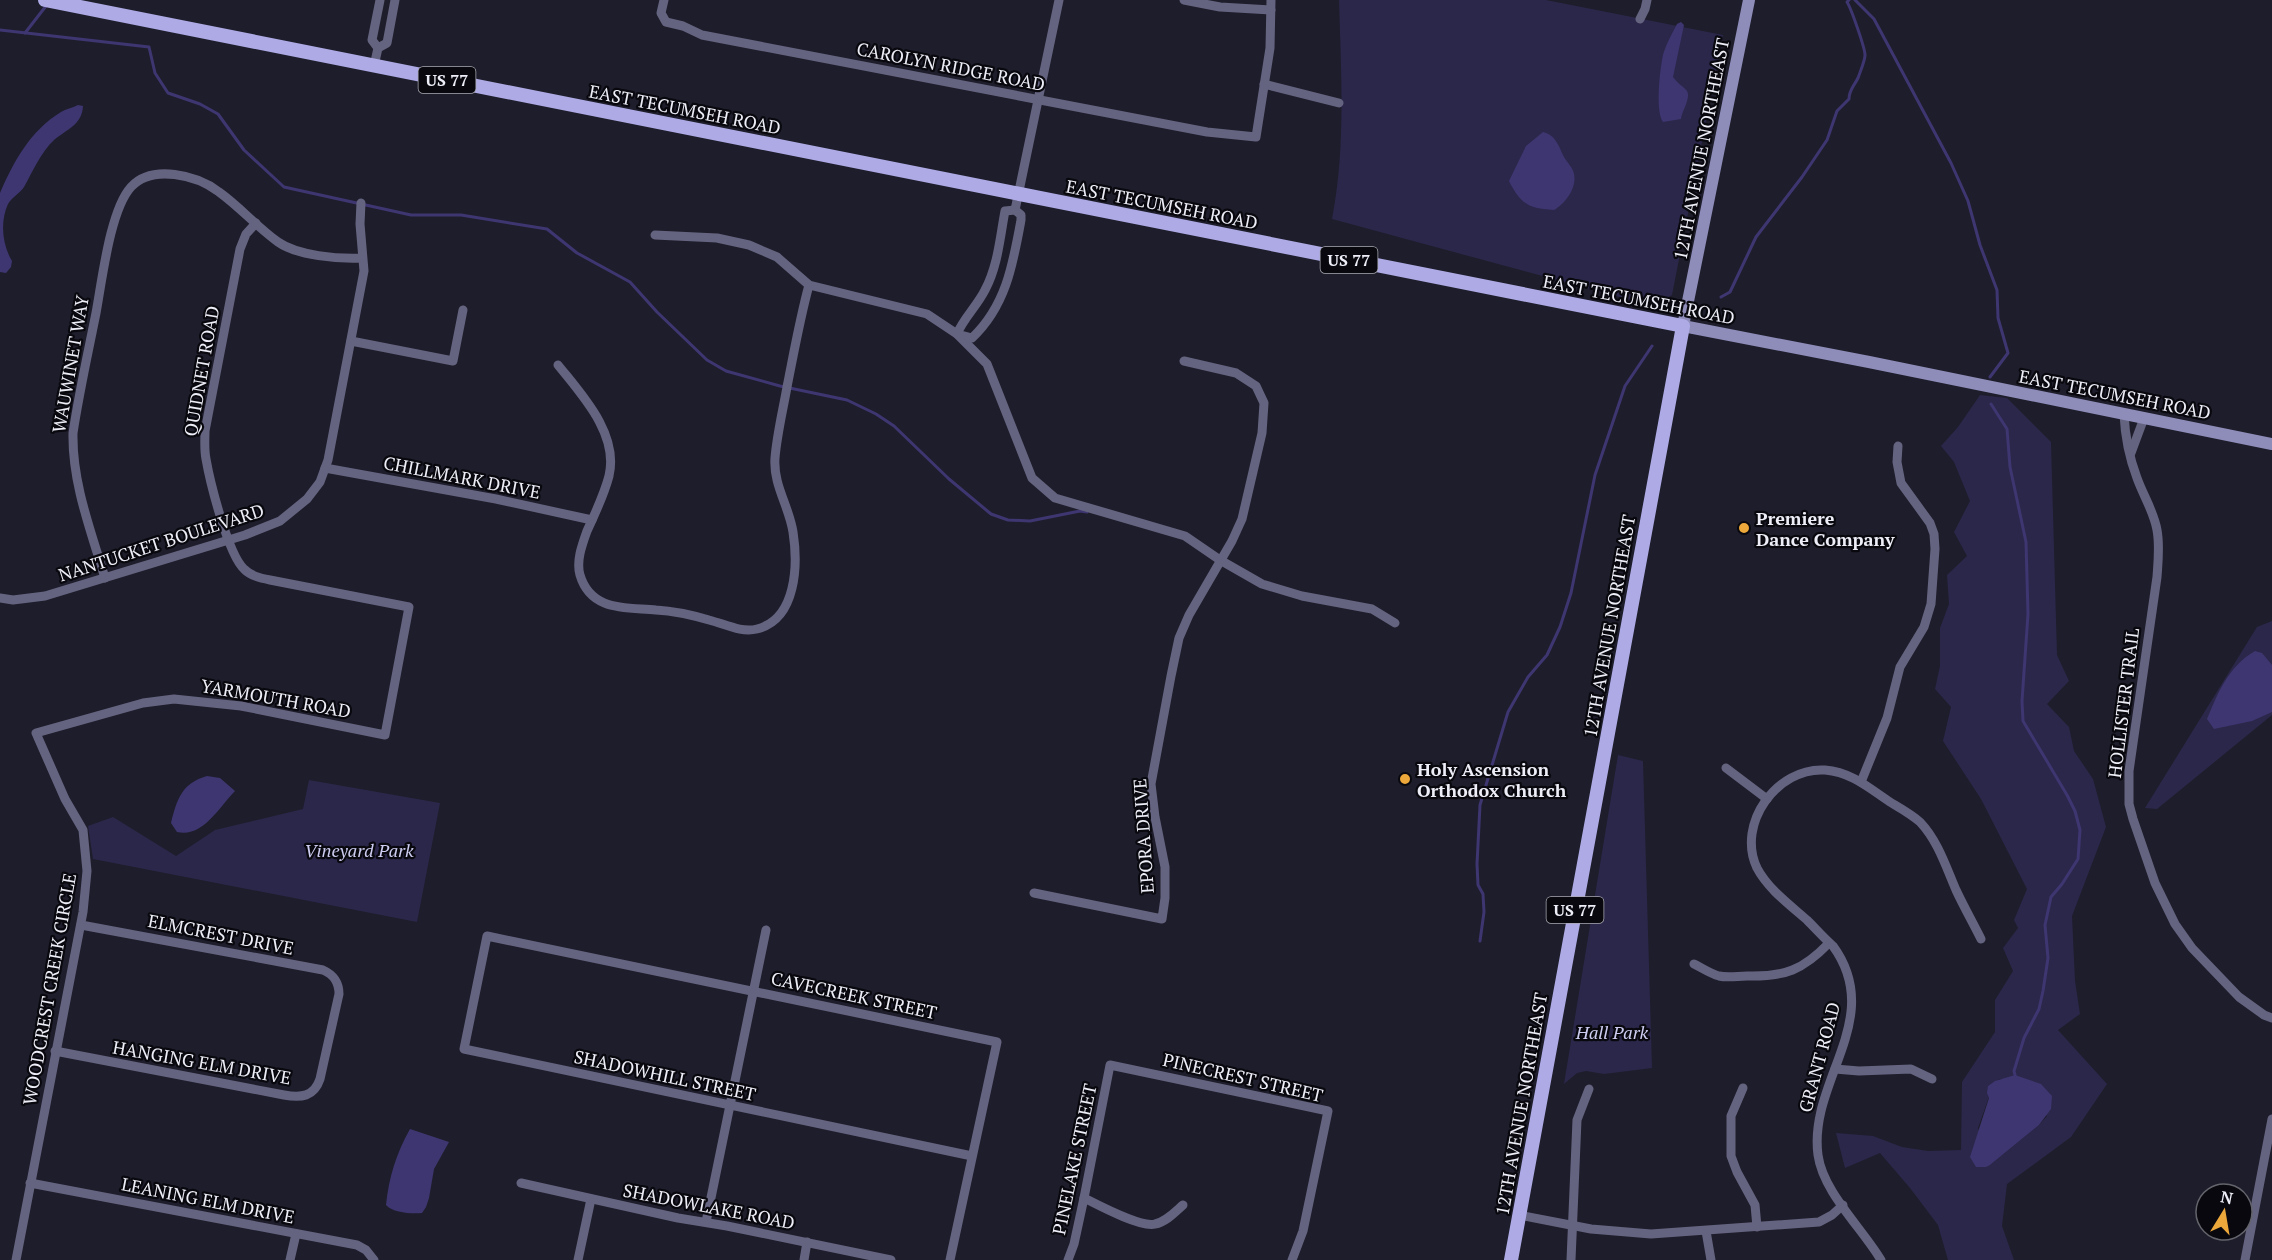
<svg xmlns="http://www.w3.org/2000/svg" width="2272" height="1260" font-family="'PT Serif',serif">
<rect width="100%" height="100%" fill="#1e1d2b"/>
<g fill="#2b274a" fill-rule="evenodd">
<path d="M 1339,0 L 1546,0 L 1723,35 L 1672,295 L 1653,306 L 1332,219 C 1346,147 1341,72 1339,0 Z"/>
<path d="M 1980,395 L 2007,398 L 2051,442 L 2057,655 L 2069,681 L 2047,704 L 2069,727 L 2074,751 L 2093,779 L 2106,827 L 2072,916 L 2075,981 L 2080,1014 L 2058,1030 L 2107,1084 L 2071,1137 L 2007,1184 L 2002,1226 L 2014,1260 L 1948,1260 L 1938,1225 L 1910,1188 L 1880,1153 L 1845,1168 L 1836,1133 L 1873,1136 L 1902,1147 L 1928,1151 L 1961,1150 L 1962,1082 L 1995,1032 L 1995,1000 L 2013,971 L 2003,948 L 2018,928 L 2014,920 L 2027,889 L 1981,799 L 1943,741 L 1951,707 L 1935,689 L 1940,666 L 1940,628 L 1949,604 L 1947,575 L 1967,556 L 1954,532 L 1970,501 L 1954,462 L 1941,446 L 1958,427 ZM 2000,1079 L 2009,1079 L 2047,1116 L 2039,1125 L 1990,1165 L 1978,1128 L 1989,1097 L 1988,1086 Z"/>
<polygon points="2272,621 2272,715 2157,809 2145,808 2257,627"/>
<polygon points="1618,755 1643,761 1652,1068 1604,1074 1586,1071 1577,1073 1564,1084"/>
<polygon points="309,780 440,803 417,922 93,859 88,826 113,817 176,856 215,830 303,809"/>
</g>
<g fill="#3e3671">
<path d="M 1681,22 L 1684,25 L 1673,77 C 1677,83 1683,86 1687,91 C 1691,98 1682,111 1681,119 L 1663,122 C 1655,111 1660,69 1663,55 C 1666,44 1672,34 1677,24 Z"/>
<path d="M 78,105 L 83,106 C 82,125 67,129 54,140 C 41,152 33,171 24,187 C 20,193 12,197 8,204 C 0,221 2,245 12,261 L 11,267 L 6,273 L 0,272 L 0,193 C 14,161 30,131 61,112 C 66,109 72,108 78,105 Z"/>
<path d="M 1543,132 C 1556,135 1559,147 1564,157 C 1567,162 1573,168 1574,174 C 1577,188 1565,204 1554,210 C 1529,208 1521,205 1509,181 L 1526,146 Z"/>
<path d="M 2255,651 L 2262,653 L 2272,665 L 2272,712 L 2252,721 L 2214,729 L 2207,719 C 2218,692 2229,666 2255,651 Z"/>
<path d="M 207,776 L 220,778 L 235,791 C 219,807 203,838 177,832 L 171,823 C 177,799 182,783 207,776 Z"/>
<polygon points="2015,1075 2041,1084 2052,1096 2051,1109 2039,1125 1990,1165 1986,1167 1976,1167 1970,1157 1989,1098 1987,1093 1988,1086 1995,1081"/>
<path d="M 410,1129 L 449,1142 L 434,1169 L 429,1198 L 426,1207 L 422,1213 C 412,1214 393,1213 386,1205 C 389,1177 396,1154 410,1129 Z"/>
</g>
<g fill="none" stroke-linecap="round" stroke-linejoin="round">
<g stroke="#3e3671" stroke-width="3">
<polyline points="1855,0 1874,19 1951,163 1968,201 1980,245 1997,290 1998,318 2008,353 1990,377"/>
<polyline points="0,30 149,47 155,73 168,93 200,104 218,114 244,150 284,187 411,215 461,215 547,229 577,253 630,282 657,312 707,360 726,371 780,386 847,400 876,414 894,426 949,479 991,514 1008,520 1030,521 1080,511 1087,512"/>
<polyline points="25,33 46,6"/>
<path d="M 1721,297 L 1730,292 L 1756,237 L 1802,177 L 1827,140 L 1837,111 L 1849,99 C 1849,90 1854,86 1858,78 C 1860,72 1865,61 1865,55 C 1865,48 1851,8 1847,2 L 1849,0"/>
<polyline points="1991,404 2007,429 2010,467 2026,542 2028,614 2022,701 2023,721 2067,795 2075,811 2080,830 2078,859 2062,884 2051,897 2045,925 2048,958 2043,991 2039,1009 2024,1038 2014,1071 2015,1075"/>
<polyline points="1480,941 1484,912 1483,894 1478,885 1477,864 1480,805 1508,712 1528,677 1547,655 1560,627 1571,593 1595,475 1625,386 1652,346"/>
</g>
<g stroke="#656480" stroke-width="9">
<polyline points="664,0 661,13 666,22 683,26 702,35 1207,132 1256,137 1270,48 1271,0"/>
<polyline points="1184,0 1220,7 1271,10"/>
<polyline points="1640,19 1645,9 1647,0"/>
<polyline points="378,48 372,40 380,0"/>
<polyline points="374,66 378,48 387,43 395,0"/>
<polyline points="1264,84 1339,103"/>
<path d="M 1015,210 L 1021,215 L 1021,220 C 1013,264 1006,306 972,338 L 957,334 C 963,319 977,306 985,290 C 998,266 1000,237 1005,211 Z"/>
<polyline points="1015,210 1059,0"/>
<polyline points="655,235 717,238 749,245 777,257 809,285 927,314 957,334 987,364 1032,478 1055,498 1185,536 1220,560 1262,584 1302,596 1372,609 1395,623"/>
<polyline points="351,341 453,361 463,310"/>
<path d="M 558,365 C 582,395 619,434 609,476 C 604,495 595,514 587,531 C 582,545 576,561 580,575 C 591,612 627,607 656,610 C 674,611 692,615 709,620 C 725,624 741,633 757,629 C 797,619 798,564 793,532 C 789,506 773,485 775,458 C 777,434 783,410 787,387 C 794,352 800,318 809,285"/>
<path d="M 2124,414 C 2125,436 2129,457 2137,478 C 2143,495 2154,512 2157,530 C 2160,546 2158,562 2157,577 L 2129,771 L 2129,804 L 2133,819 L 2155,883 L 2175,924 L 2192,948 L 2239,997 L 2264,1015 L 2272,1018"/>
<polyline points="2131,453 2144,418"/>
<polyline points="325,468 496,499 592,520"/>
<path d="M 105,578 C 91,531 72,483 73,433 C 79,393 88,353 96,313 C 102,281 110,210 131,187 C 152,164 197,175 219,192 C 240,207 257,227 278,242 C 298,256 338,259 362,258"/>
<polyline points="0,598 13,600 45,596 245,535 280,521 307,499 320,482 328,460 364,271 360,224 361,203"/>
<polyline points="1726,768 1767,799"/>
<polyline points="1861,782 1887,718 1900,667 1924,627 1931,604 1935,549 1934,534 1930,523 1901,483 1897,462 1898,446"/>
<polyline points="1034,893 1162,919 1165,898 1165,867 1155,817 1151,784 1171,676 1179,638 1189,615 1232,541 1242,519 1262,433 1264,403 1256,386 1236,373 1184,361"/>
<path d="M 1694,964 C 1702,968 1711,974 1719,976 C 1728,978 1738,976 1747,976 C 1785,977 1803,970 1829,943"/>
<path d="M 55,1051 L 284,1095 C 301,1098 314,1097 320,1079 L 339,994 C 339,982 334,975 323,970 L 81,925"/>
<polyline points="1835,1069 1859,1071 1911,1069 1932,1079"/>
<polyline points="1743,1088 1731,1116 1731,1156 1737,1172 1755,1205 1757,1227"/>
<polyline points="30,1183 357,1245 366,1250 374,1260"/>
<polyline points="521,1183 678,1218 727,1226 891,1260"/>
<path d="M 1084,1198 C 1098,1205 1141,1228 1155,1224 C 1166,1222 1175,1212 1183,1205"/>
<polyline points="1519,1215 1591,1229 1651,1234 1819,1222 1832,1215 1843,1205"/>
<polyline points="706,1222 766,930"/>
<polyline points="1706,1231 1711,1260"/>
<path d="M 16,1260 L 83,912 L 87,871 L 83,830 L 65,799 L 36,733 L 143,703 L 174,699 L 241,706 L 385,735 L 409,607 L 270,580 C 260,578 251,576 244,569 C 228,554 210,482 206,459 C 204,449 205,440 205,431 L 240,249 L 246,234 L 256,223"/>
<polyline points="290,1260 296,1234"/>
<polyline points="578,1260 591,1199"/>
<polyline points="804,1260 807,1242"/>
<polyline points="950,1260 997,1042 487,936 464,1049 972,1156"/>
<polyline points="1068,1260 1074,1244 1084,1198 1110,1065 1328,1111 1303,1231 1292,1260"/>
<polyline points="1571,1260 1577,1120 1589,1089"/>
<path d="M 1881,1260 C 1862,1228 1823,1192 1818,1155 C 1808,1081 1886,1019 1833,946 C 1824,938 1816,929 1807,920 C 1790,905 1768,889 1757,868 C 1736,824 1777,767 1825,770 C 1851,772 1869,788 1890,802 C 1900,808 1911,814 1920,822 C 1938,841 1946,867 1956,890 C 1964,907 1973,923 1981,939"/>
<polyline points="2245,1260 2272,1119"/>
</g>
<polyline stroke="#8e8cb9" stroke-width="12" points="1749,0 1683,326 1869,362 2272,444"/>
<polyline stroke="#adaae5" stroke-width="14" points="45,0 1683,326 1511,1260"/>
</g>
<g fill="#eda83b" stroke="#08080e" stroke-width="2">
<circle cx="1744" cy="528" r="6"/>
<circle cx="1405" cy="779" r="6"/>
</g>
<g text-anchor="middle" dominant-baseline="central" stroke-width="4.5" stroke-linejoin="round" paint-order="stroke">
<g fill="#08080e" stroke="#a9a9b2" stroke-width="1.5">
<rect x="418.5" y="67" width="57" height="26" rx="4.5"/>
<rect x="1320.5" y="247" width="57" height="26" rx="4.5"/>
<rect x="1546.5" y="897" width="57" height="26" rx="4.5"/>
</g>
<g font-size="16" font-weight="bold" fill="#eeeef8">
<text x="447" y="80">US 77</text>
<text x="1349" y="260">US 77</text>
<text x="1575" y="910">US 77</text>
</g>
<g font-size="18" fill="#eeeef8" stroke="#08080e">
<text transform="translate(951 66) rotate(11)">CAROLYN RIDGE ROAD</text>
<text transform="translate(685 109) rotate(11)">EAST TECUMSEH ROAD</text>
<text transform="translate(1701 149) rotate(-79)">12TH AVENUE NORTHEAST</text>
<text transform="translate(1162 204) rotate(11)">EAST TECUMSEH ROAD</text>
<text transform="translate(1639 299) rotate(11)">EAST TECUMSEH ROAD</text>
<text transform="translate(70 364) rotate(-80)">WAUWINET WAY</text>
<text transform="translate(201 371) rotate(-80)">QUIDNET ROAD</text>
<text transform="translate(2115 394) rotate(11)">EAST TECUMSEH ROAD</text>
<text transform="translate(462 477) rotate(11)">CHILLMARK DRIVE</text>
<text transform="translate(161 542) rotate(-18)">NANTUCKET BOULEVARD</text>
<text transform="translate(1609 626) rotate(-80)">12TH AVENUE NORTHEAST</text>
<text transform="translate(276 698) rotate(10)">YARMOUTH ROAD</text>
<text transform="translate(2123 703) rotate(-83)">HOLLISTER TRAIL</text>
<text transform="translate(1143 836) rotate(-94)">EPORA DRIVE</text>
<text transform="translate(221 934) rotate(11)">ELMCREST DRIVE</text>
<text transform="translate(49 989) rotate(-80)">WOODCREST CREEK CIRCLE</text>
<text transform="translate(854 995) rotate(12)">CAVECREEK STREET</text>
<text transform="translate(1819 1057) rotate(-75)">GRANT ROAD</text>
<text transform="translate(202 1062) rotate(10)">HANGING ELM DRIVE</text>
<text transform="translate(665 1075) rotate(12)">SHADOWHILL STREET</text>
<text transform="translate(1243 1077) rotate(13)">PINECREST STREET</text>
<text transform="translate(1521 1104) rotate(-80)">12TH AVENUE NORTHEAST</text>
<text transform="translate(1074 1159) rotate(-78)">PINELAKE STREET</text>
<text transform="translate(208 1200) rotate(11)">LEANING ELM DRIVE</text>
<text transform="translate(709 1206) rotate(11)">SHADOWLAKE ROAD</text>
</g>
<g font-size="18" font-weight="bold" fill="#eeeef8" stroke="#08080e" text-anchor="start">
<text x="1756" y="518">Premiere<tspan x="1756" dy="21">Dance Company</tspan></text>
<text x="1417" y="769">Holy Ascension<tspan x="1417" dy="21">Orthodox Church</tspan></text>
</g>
<g font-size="18" font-style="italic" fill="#cdccf1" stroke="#08080e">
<text x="359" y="850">Vineyard Park</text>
<text x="1612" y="1032">Hall Park</text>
</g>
</g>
<g transform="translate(2224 1212) rotate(11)"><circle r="28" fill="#08080e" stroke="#64646c" stroke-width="1.5"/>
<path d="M0-4.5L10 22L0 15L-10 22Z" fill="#eda83b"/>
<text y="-9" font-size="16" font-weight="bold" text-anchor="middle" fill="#eeeef8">N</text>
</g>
</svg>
